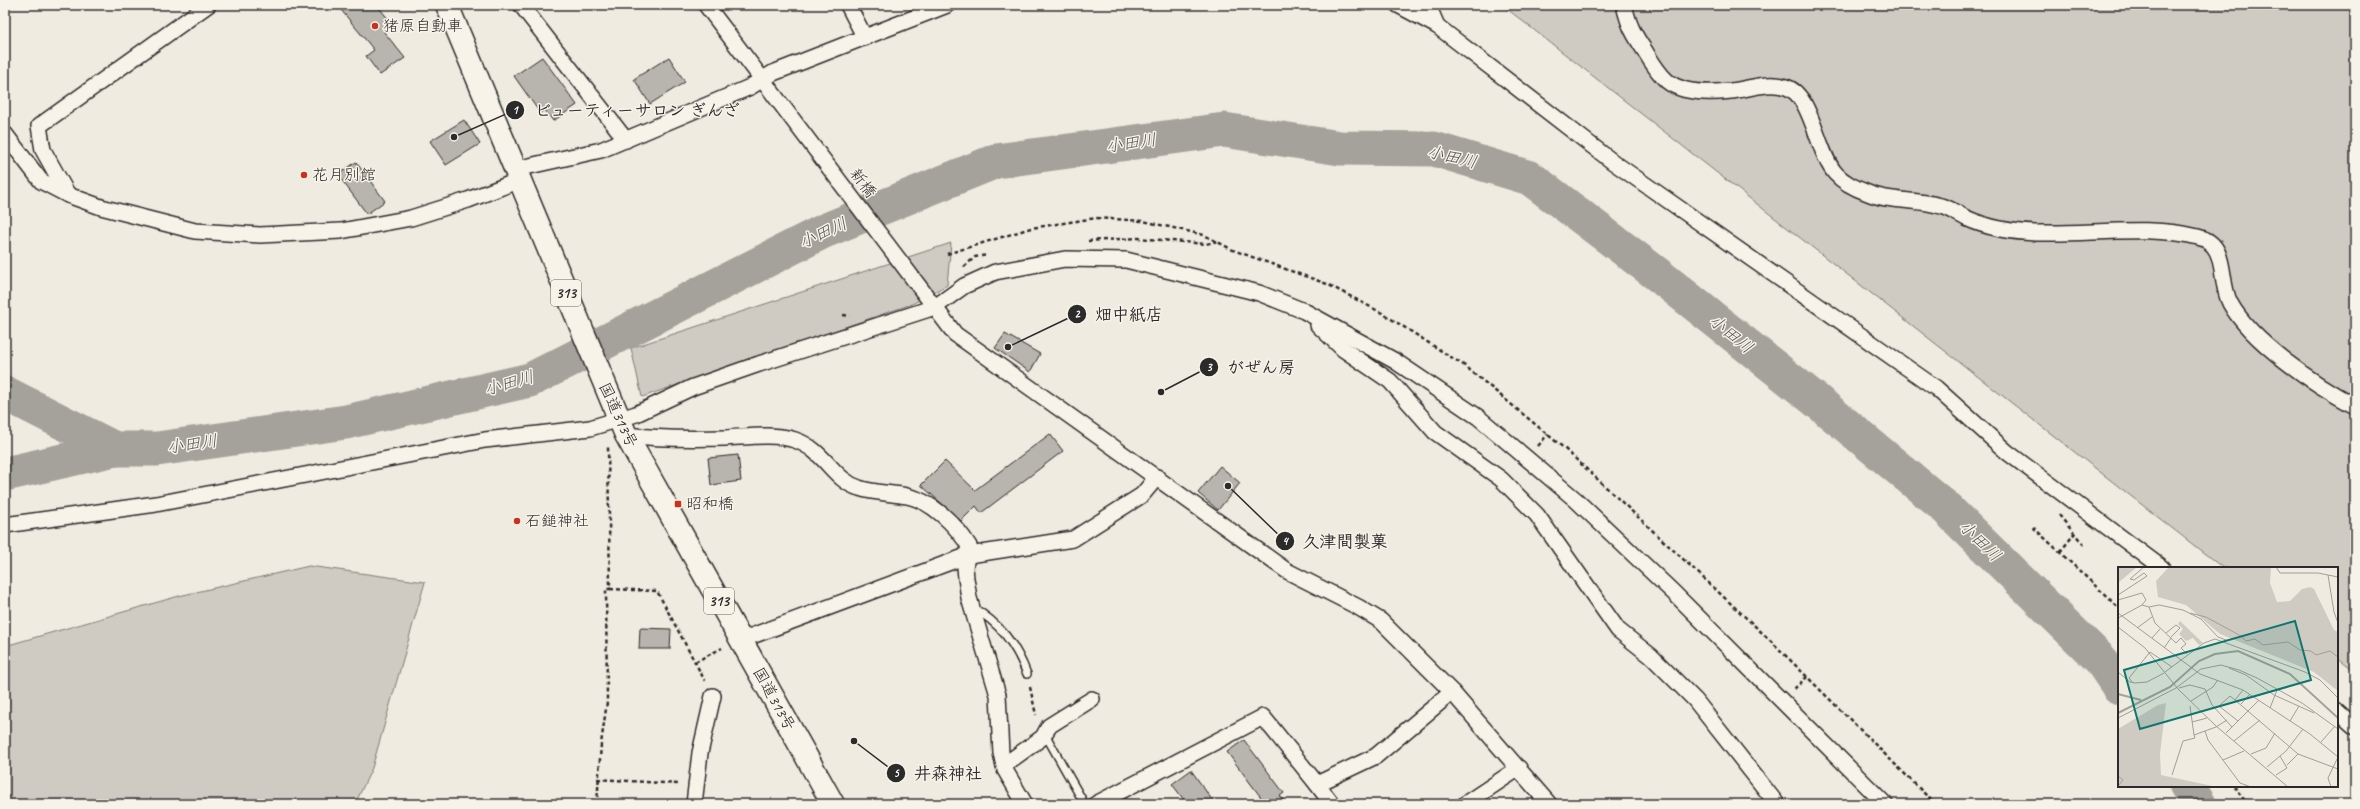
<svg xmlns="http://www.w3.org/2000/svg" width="2360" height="809" font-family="Caveat,'Klee One',sans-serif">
<rect width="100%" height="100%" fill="#efebe0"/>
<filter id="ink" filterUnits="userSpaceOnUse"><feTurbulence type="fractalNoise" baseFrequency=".025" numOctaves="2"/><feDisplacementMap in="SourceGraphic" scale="8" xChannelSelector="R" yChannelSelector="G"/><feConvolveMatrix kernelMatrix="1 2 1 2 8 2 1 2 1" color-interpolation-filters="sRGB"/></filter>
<g filter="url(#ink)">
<g fill="#cfcbc2" stroke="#7d7b76">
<polygon points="1502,5 2355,5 2355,671 2337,657 2337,568 2223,568"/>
<polygon points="951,243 947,285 912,304 642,397 631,348"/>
<polygon points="309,566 425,582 372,768 355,804 5,804 5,646 179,596"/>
</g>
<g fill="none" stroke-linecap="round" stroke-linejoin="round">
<g stroke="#a4a29a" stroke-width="35">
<polyline points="5,393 115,449"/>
<polyline points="5,474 115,449 157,449 346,422 530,380 824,231 996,161 1224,130 1340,148 1434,149 1530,178 1657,274 1817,401 1945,507 2100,659 2119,687"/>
<polyline points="2187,786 2199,804"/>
</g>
</g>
<g fill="#b8b5ae" stroke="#2b2b2b">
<polygon points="337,5 377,5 393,25 384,32 405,58 380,75 366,56 374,50"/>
<polygon points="542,57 577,105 553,121 545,110 540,113 514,76"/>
<polygon points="669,57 685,82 650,104 634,79"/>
<polygon points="464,120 480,144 446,165 430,141"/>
<polygon points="356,162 385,201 367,214 338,175"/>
<polygon points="1005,334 1040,354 1030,372 995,348"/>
<polygon points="1050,434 1063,451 981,513 976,506 961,521 921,485 945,461 975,490"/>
<polygon points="738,455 741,481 711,485 708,458"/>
<polygon points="1220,466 1240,483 1218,510 1198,493"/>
<polygon points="640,628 671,629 670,649 639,649"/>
<polygon points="1244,740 1284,793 1280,796 1286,804 1266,804 1227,752"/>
<polygon points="1191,770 1215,804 1187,804 1172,784"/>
</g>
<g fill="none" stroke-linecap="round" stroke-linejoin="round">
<g stroke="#2b2b2b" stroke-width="10">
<g id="lane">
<path d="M 972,607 C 1000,623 1016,645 1027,674"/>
<polyline points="1045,734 1084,803 1087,804"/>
</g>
</g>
<g stroke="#2b2b2b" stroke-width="18">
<g id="street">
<polyline points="521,5 626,140"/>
<polyline points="706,5 955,334 1287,571 1358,607 1381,621 1452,692 1549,804"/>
<polyline points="848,5 864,36"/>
<polyline points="1398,5 1437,26 1613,162 1936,388 2007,452 2162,568"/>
<polyline points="1428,5 1437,26"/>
<path d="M 1624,5 C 1629,26 1633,33 1645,51 C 1651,61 1658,73 1667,81 C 1683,94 1712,93 1731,91 C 1748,89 1769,81 1786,87 C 1812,94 1817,154 1836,174 C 1844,183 1857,189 1868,193 C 1888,202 1918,199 1941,206 C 1950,208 1958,214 1966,218 C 1990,229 2017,233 2044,233 C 2093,234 2150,225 2198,237 C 2229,244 2218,280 2230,303 C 2251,342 2317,386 2355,406"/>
<polyline points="5,134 41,181 68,195 101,207 195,231 260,235 341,231 411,218 468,200 520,180"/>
<polyline points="516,169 601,150 750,87 773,73 947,5"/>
<polyline points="68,195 43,150 39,126 208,5"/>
<polyline points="1318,325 1343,349 1390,381 1435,432 1501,479 1537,515 1618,630 1651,656 1695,700 1777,804"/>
<path d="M 626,435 C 659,439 692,439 725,438 C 748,437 773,433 795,440 C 825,450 833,480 859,488 C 874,493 891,493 907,496 C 932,501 956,525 969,546 L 965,567 L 966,578 L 969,598 L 998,695 L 1001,753 L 1005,770 L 1025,804"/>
<polyline points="5,525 156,504 485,440 590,428 636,414 693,387 759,364 935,307 964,286 995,272 1065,259 1126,260 1259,293 1304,311 1395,361 1478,417 1576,500 1675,594 1885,804"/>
<polyline points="741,640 969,555 1073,539 1142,495 1157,477"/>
<polyline points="2337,711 2355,727"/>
<polyline points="1004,765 1043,737 1049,726 1092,699"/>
<polyline points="694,804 700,753 713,696"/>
<polyline points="1096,804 1263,717 1317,784"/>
<polyline points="1332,804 1317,784 1376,756 1452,692"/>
<polyline points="1465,804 1519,768"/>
</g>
</g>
<g stroke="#2b2b2b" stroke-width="25">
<polyline id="highway" points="447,5 626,435 833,804"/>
</g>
<g stroke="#2b2b2b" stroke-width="2.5" stroke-dasharray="4 3" stroke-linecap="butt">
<polyline points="1088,241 1138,238 1206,244 1218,241"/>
<polyline points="947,254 1031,228 1096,218 1143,221 1204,235 1233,250 1327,284 1382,313 1465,366 1565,449 1772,642 1935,804"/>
<polyline points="964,267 975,257 988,255"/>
<polyline points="843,315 850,316"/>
<polyline points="1538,446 1548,434"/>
<polyline points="2059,515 2084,545"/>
<polyline points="2033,527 2119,608"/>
<polyline points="2060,552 2075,533"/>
<polyline points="610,589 657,591 705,681"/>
<polyline points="695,662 722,648"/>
<polyline points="1030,687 1036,715"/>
<polyline points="1794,689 1807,677"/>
<polyline points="597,779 679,784"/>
<polyline points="2234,786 2247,804"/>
<polyline points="597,804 601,744 607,702 606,589 610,589 608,446"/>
</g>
<use href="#lane" stroke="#f7f3e8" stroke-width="7"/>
<use href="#street" stroke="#f7f3e8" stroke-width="15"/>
<use href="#highway" stroke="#f7f3e8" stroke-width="22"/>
</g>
</g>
<g fill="#c8321e" stroke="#f7f3e8" stroke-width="1.5">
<circle cx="375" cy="26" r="4"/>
<circle cx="304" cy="175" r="4"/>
<rect x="674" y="500" width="8" height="8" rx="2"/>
<circle cx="517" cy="521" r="4"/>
</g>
<g text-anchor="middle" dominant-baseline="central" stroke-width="3" stroke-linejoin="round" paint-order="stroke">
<g fill="#f7f3e8" stroke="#686764" stroke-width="1">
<rect x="551" y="280" width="30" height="26" rx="3"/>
<rect x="704" y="588" width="30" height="26" rx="3"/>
</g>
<g font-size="15" font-weight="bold" fill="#2b2b2b">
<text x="566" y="293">313</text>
<text x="719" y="601">313</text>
</g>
<g font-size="16" fill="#2b2b2b" stroke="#f7f3e8" text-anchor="start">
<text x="383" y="26">猪原自動車</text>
<text x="312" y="175">花月別館</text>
<text x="686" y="504">昭和橋</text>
<text x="525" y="521">石鎚神社</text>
</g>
<g font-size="16" fill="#2b2b2b" stroke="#f7f3e8">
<text transform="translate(863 183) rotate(53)">新橋</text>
<text transform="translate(618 415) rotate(65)">国道313号</text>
<text transform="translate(774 699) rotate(61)">国道313号</text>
</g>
<g font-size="17" font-style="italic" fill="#555552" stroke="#f7f3e8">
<text transform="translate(1131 143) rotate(-8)">小田川</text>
<text transform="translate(1452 157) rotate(13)">小田川</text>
<text transform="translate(823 233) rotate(-25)">小田川</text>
<text transform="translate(1731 334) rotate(39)">小田川</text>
<text transform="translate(509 383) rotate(-16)">小田川</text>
<text transform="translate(192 444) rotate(-8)">小田川</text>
<text transform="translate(1980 541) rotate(44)">小田川</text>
</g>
</g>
<g transform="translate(2118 567)">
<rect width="220" height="220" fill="#efebe0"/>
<path d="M 0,0 L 19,0 L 0,16 ZM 51,0 L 153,0 L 152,16 L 159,35 L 172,34 L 184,22 L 192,20 L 196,22 L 216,63 L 220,65 L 220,124 L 196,105 L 102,67 L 68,38 L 40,30 L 38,14 ZM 62,54 L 85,76 L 81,78 L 75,71 L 68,74 L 61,67 L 65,62 L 60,57 ZM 48,136 L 42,187 L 43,208 L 99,220 L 0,220 L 0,162 L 40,138 Z" fill="#cfcbc2"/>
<path fill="none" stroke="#a4a29a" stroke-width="2" d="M 0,127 L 23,133M 0,146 L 52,120 L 81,94 L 97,87 L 120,84 L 172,107 L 220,151"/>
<path fill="none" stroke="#a19e98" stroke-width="1" d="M 158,0 L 162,6 L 200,6 L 220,10M 210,8 L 216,45 L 220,56M 0,28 L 29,9 L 26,6 L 16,13 L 12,12 L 26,0M 0,33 L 24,26 L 28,33 L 24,38 L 0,51M 24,38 L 31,40 L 41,38 L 65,43 L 83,52 L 100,70 L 108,73M 31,40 L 37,56 L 58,76 L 63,71 L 68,77 L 63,81 L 69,87M 0,46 L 82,107 L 125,123 L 192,167 L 220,190M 72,46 L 88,50 L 123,69 L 128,74 L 137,72 L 145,78 L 170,75 L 182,83 L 193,84 L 198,88 L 212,84 L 220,90M 0,60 L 27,81 L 60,122 L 98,159 L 170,220M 19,61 L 34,50M 48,66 L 58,58 L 62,61 L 53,70M 34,71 L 42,62M 46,81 L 53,71M 111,101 L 128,108 L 156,128 L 196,146M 0,105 L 12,115 L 17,116 L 29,115 L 46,106M 47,105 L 86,76 L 97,72 L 187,105 L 202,113 L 220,131M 15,116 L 11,111 L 32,85 L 54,100M 61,121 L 72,118 L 87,122 L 94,138 L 114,160M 125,123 L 117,133 L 180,187 L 220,202M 117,133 L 112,129 L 101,139 L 120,154M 73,134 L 95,120 L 99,114M 123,137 L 132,127M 72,139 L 76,168 L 98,160 L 109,153M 152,141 L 159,123M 0,151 L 58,121 L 83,102 L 103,98 L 121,103 L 139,111 L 184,136 L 220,162M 172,154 L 181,139M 74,155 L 89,151M 87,164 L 90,173 L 122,216 L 133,220M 108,166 L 141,133M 116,174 L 142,153M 203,175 L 217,159M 133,187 L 148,181 L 157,166M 105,193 L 126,184M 169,198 L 180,187M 149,200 L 168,184 L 185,162M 54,208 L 65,174 L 77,171 L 76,168M 158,208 L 169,201 L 162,189M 0,209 L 5,213 L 0,219M 213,220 L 210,211 L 220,190"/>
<path fill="#0f766e" fill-opacity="0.15" stroke="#0f766e" stroke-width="2" d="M 177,54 L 193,113 L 22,162 L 6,103 Z"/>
<rect width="220" height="220" fill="none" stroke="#2b2b2b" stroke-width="2"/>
</g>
<path fill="none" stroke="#2b2b2b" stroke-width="1.5" d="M454 137L515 110M1008 347L1077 314M1161 392L1209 367M1228 486L1285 541M854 741L896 773"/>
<g fill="#2b2b2b" stroke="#f7f3e8" stroke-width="1.5">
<circle cx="454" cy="137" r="4"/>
<circle cx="1008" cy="347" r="4"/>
<circle cx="1161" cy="392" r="4"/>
<circle cx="1228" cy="486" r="4"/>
<circle cx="854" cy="741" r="4"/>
<circle cx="515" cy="110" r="10"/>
<circle cx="1077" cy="314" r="10"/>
<circle cx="1209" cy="367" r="10"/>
<circle cx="1285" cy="541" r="10"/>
<circle cx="896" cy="773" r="10"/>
</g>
<g font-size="12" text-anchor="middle" font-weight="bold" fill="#fff">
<text x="515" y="114">1</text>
<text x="1077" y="318">2</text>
<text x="1209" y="371">3</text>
<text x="1285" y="545">4</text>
<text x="896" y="777">5</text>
</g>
<g font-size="17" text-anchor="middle" font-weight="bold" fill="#2b2b2b" stroke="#f7f3e8" stroke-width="3" stroke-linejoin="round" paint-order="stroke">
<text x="637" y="116">ビューティーサロン ぎんざ</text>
<text x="1129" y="320">畑中紙店</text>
<text x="1261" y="373">がぜん房</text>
<text x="1345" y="547">久津間製菓</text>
<text x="948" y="779">井森神社</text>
</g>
<rect width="2360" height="809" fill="none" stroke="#f7f3e8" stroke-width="20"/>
<rect x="10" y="10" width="2340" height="789" fill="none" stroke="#2b2b2b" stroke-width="1.5" filter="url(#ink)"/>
</svg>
